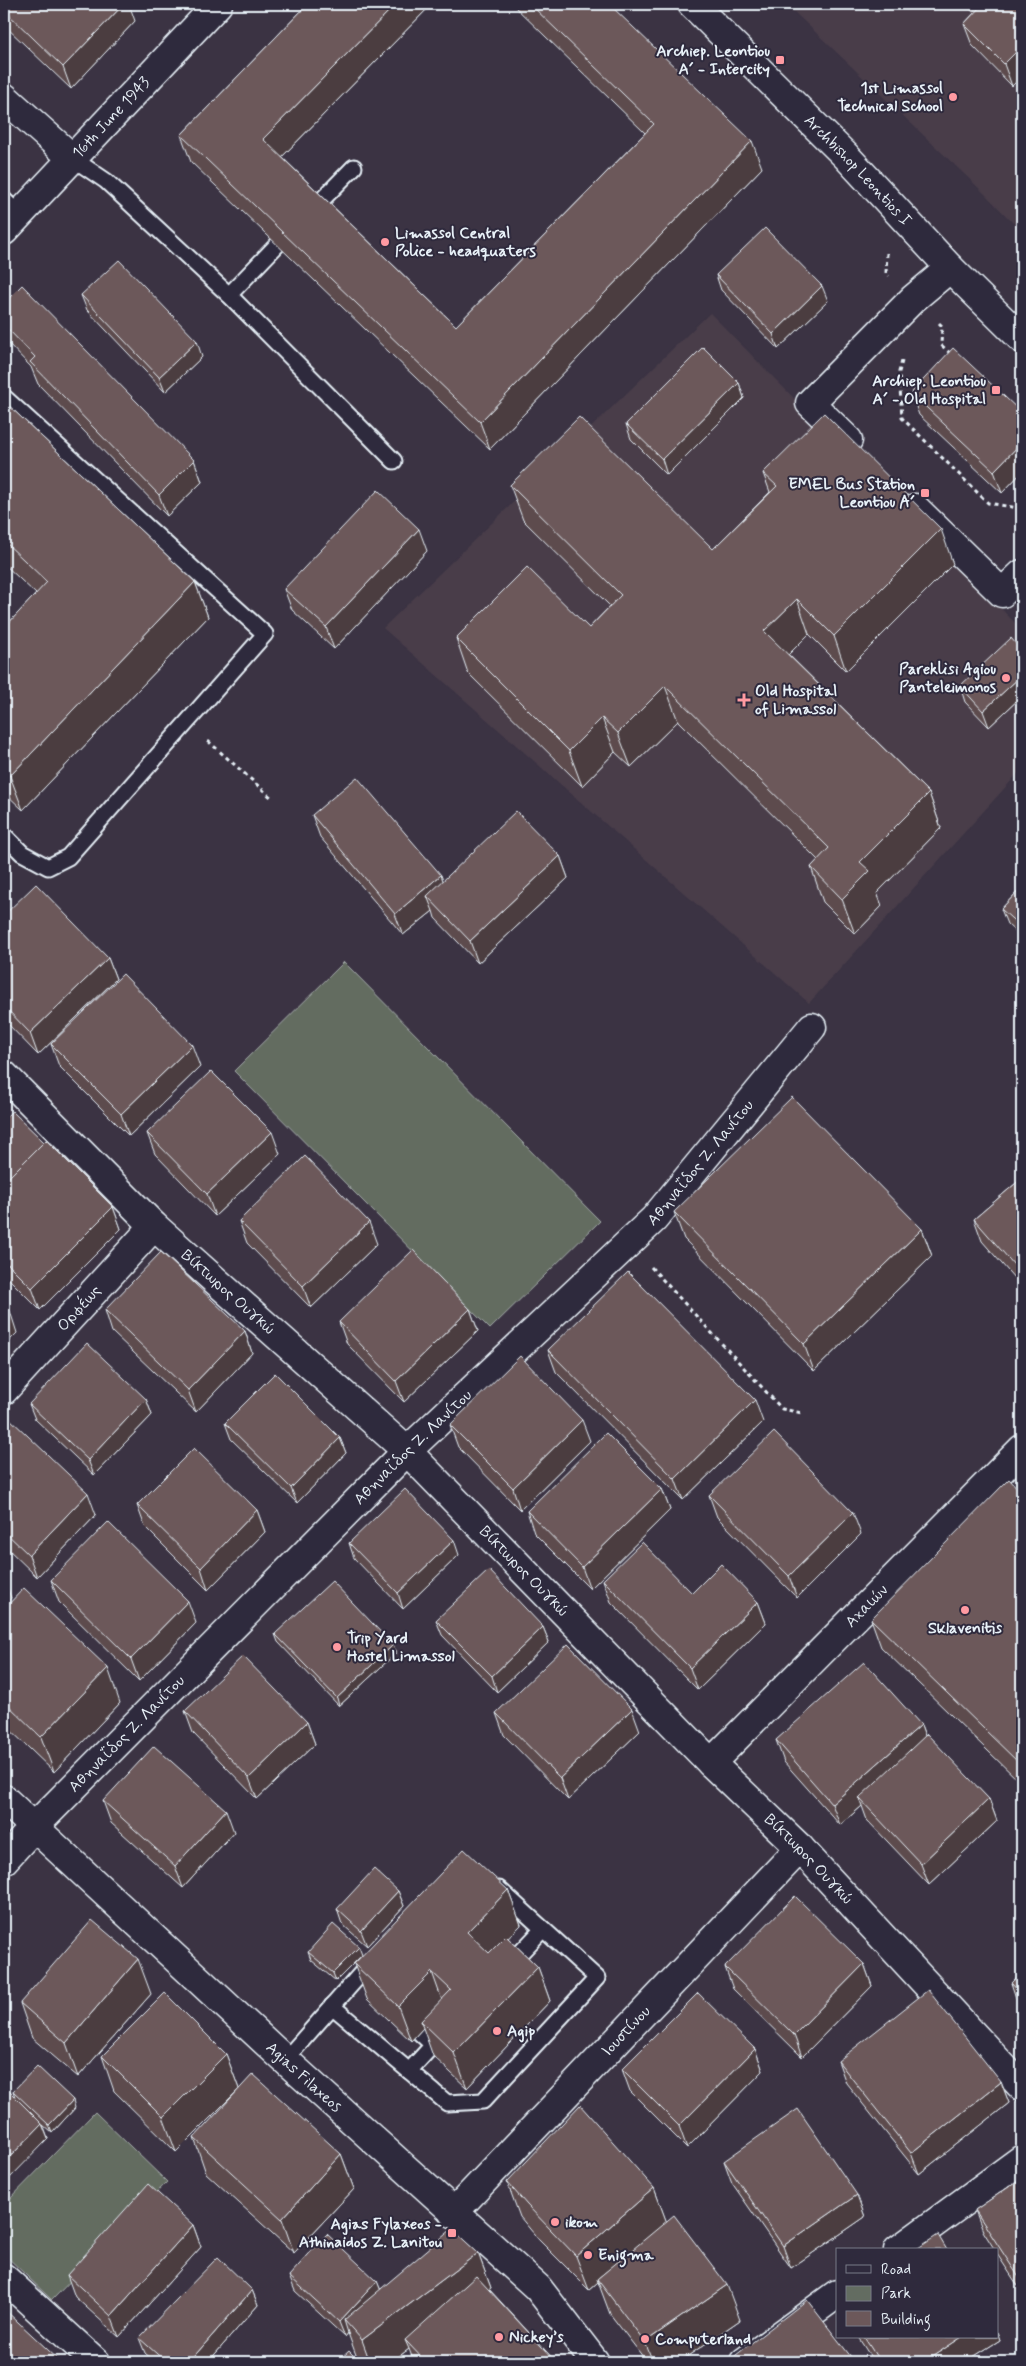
<svg xmlns="http://www.w3.org/2000/svg" width="1026" height="2366" font-family="Mynerve,sans-serif">
<rect width="100%" height="100%" fill="#3b3343"/>
<filter id="ink" filterUnits="userSpaceOnUse"><feTurbulence type="fractalNoise" baseFrequency=".02" numOctaves="2"/><feDisplacementMap in="SourceGraphic" scale="10" xChannelSelector="R" yChannelSelector="G"/><feConvolveMatrix kernelMatrix="1 2 1 2 8 2 1 2 1" color-interpolation-filters="sRGB"/></filter>
<g filter="url(#ink)">
<g fill="#4a3e4a">
<polygon points="786,4 1022,4 1022,232 982,191"/>
<polygon points="710,313 1022,630 1022,769 809,1003 383,628"/>
</g>
<g fill="#636c61" stroke="#a6aeac">
<polygon points="344,962 600,1221 490,1329 234,1071"/>
<polygon points="95,2112 167,2182 52,2300 4,2254 4,2205"/>
</g>
<g fill="none" stroke-linecap="round" stroke-linejoin="round">
<g stroke="#e8f1f8" stroke-width="19">
<g id="lane">
<polyline points="72,158 106,181 229,295 394,461"/>
<polyline points="4,200 19,214"/>
<polyline points="315,207 354,167"/>
<polyline points="229,295 277,245"/>
<polyline points="4,397 265,634 68,857 48,867 22,853 4,835"/>
<polyline points="508,1966 543,1929"/>
<polyline points="332,2006 447,2103 483,2101 597,1978 499,1889"/>
<polyline points="419,2032 433,2045"/>
<polyline points="285,2060 372,1961"/>
<polyline points="409,2071 443,2034"/>
</g>
</g>
<g stroke="#e8f1f8" stroke-width="31">
<g id="street">
<polyline points="4,97 72,158"/>
<polyline points="848,440 810,403 913,299 950,268"/>
<polyline points="915,508 1002,593 1022,574"/>
<path id="s1" d="M 4,1075 L 154,1226 L 407,1451 L 711,1763 L 800,1848 L 1022,2087"/>
<path id="s2" d="M 4,1390 L 154,1226"/>
<path id="s3" d="M 711,1763 L 1022,1449"/>
<path id="s4" d="M 4,1860 L 35,1826 L 407,1451 L 654,1219 L 812,1027"/>
<path id="s5" d="M 453,2213 L 800,1848"/>
<polyline points="898,2250 1022,2159"/>
<polyline points="4,2278 96,2362"/>
<polyline points="744,2362 837,2294"/>
</g>
</g>
<g stroke="#e8f1f8" stroke-width="31">
<g id="secondary">
<path id="s6" d="M 692,4 L 846,156 L 950,268 L 1022,339"/>
<path id="s7" d="M 4,231 L 218,4"/>
<path id="s8" d="M 4,1799 L 285,2060 L 538,2288 L 595,2362"/>
</g>
</g>
<g stroke="#e8f1f8" stroke-width="3" stroke-dasharray="4 4" stroke-linecap="butt">
<polyline points="887,253 886,273 889,276"/>
<polyline points="939,323 942,326 941,345 951,354"/>
<polyline points="902,361 899,372 902,418 988,503 1018,508 1022,504"/>
<polyline points="208,741 273,799"/>
<polyline points="651,1267 782,1409 802,1413"/>
</g>
<use href="#lane" stroke="#2f2a3d" stroke-width="15"/>
<use href="#street" stroke="#2f2a3d" stroke-width="28"/>
<use href="#secondary" stroke="#2f2a3d" stroke-width="28"/>
</g>
<g fill="#5d4c4d" stroke="#e8f1f8">
<polygon points="4,4 135,21 71,89 4,25"/>
<polygon points="308,4 432,4 282,157 456,326 645,133 512,4 609,4 762,168 490,449 191,162 181,135"/>
<polygon points="965,4 1022,4 1022,76 1012,86 972,45 964,24 974,13"/>
<polygon points="716,275 828,301 778,349 721,290"/>
<polygon points="81,295 202,357 165,392 87,310"/>
<polygon points="4,303 194,460 202,482 167,516 38,384 31,367 4,339"/>
<polygon points="739,383 744,398 667,475 631,439 626,424"/>
<polygon points="911,393 1022,413 1022,472 1002,493 919,415"/>
<polygon points="4,401 195,582 208,617 23,810 4,792 4,628 36,594 4,564"/>
<polygon points="763,473 953,564 846,671 809,634 788,654 929,793 941,828 877,893 882,906 855,934 823,902 811,867 818,860 678,721 631,767 615,752 582,786 468,673 456,638 589,628 610,606 523,520 510,485 713,549 770,492"/>
<polygon points="427,551 334,649 292,610 284,589"/>
<polygon points="1022,651 1022,696 989,727 965,702 960,686"/>
<polygon points="312,815 444,881 560,856 568,878 478,963 435,918 433,911 403,935 320,837"/>
<polygon points="1022,887 1022,938 1007,924 1001,909"/>
<polygon points="4,915 108,958 116,979 38,1055 4,1020"/>
<polygon points="51,1044 200,1067 129,1136 59,1066"/>
<polygon points="4,1119 44,1142 113,1207 121,1229 40,1310 4,1274"/>
<polygon points="147,1133 280,1154 215,1216 155,1154"/>
<polygon points="1022,1178 1022,1287 982,1241 974,1219"/>
<polygon points="674,1212 922,1229 932,1256 814,1371 684,1239"/>
<polygon points="239,1221 377,1244 311,1308 247,1243"/>
<polygon points="470,1309 478,1331 404,1402 347,1344 339,1322"/>
<polygon points="105,1310 245,1331 252,1353 196,1412 112,1332"/>
<polygon points="548,1350 763,1422 683,1500 556,1372"/>
<polygon points="146,1399 152,1415 94,1475 35,1419 29,1404"/>
<polygon points="4,1421 96,1515 37,1577 4,1545"/>
<polygon points="225,1423 340,1438 346,1453 297,1503 231,1439"/>
<polygon points="450,1425 590,1441 520,1510 458,1447"/>
<polygon points="662,1489 670,1510 590,1589 534,1533 527,1511"/>
<polygon points="1022,1493 1022,1784 881,1647 871,1619"/>
<polygon points="709,1495 861,1534 797,1598 717,1517"/>
<polygon points="137,1505 257,1510 265,1532 208,1590 145,1527"/>
<polygon points="349,1543 459,1555 403,1609 354,1558"/>
<polygon points="51,1580 196,1623 139,1681 59,1602"/>
<polygon points="603,1580 692,1593 758,1602 766,1623 698,1690 611,1602"/>
<polygon points="4,1609 120,1703 54,1772 4,1724"/>
<polygon points="436,1620 543,1627 549,1642 497,1692 442,1635"/>
<polygon points="275,1634 396,1653 339,1706 278,1642"/>
<polygon points="185,1711 307,1722 315,1744 257,1799 193,1733"/>
<polygon points="496,1713 640,1731 568,1800 504,1735"/>
<polygon points="921,1725 925,1736 989,1799 997,1821 929,1885 867,1820 862,1806 840,1825 784,1762 776,1740"/>
<polygon points="103,1801 234,1832 183,1888 111,1823"/>
<polygon points="508,1890 521,1925 508,1938 538,1967 550,2001 467,2088 433,2056 423,2028 411,2041 367,1999 354,1964"/>
<polygon points="398,1891 404,1906 367,1946 342,1924 337,1909"/>
<polygon points="308,1952 362,1955 336,1981 311,1960"/>
<polygon points="864,1964 872,1986 802,2057 733,1989 725,1967"/>
<polygon points="1022,1972 1022,2004 1016,1998 1011,1983"/>
<polygon points="151,1994 78,2077 32,2038 20,2003"/>
<polygon points="755,2049 763,2071 687,2148 630,2091 622,2069"/>
<polygon points="226,2054 239,2089 176,2152 114,2091 102,2056"/>
<polygon points="838,2061 1001,2082 1009,2103 919,2174 846,2083"/>
<polygon points="13,2091 75,2108 52,2133 43,2125 48,2139 15,2097"/>
<polygon points="194,2138 341,2154 354,2189 294,2253 206,2173"/>
<polygon points="724,2161 857,2195 865,2217 791,2268 732,2183"/>
<polygon points="1022,2178 1022,2292 997,2254 997,2250 995,2250 983,2231 975,2210"/>
<polygon points="507,2182 654,2188 666,2221 740,2320 679,2362 647,2362 610,2314 598,2282 589,2290 539,2240 520,2217"/>
<polygon points="193,2225 201,2247 119,2337 75,2297 67,2275"/>
<polygon points="478,2253 491,2288 489,2289 556,2362 414,2362 409,2349 391,2362 363,2362 356,2355 348,2333 345,2337 295,2291 289,2276 377,2281 380,2289"/>
<polygon points="252,2290 258,2305 208,2362 155,2362 145,2353 139,2338"/>
<polygon points="997,2332 1000,2340 965,2362 874,2362 858,2337 997,2337"/>
</g>
<g fill="#4c3e3f" stroke="#e8f1f8">
<polygon points="124,4 129,4 135,21 71,89 63,67"/>
<polygon points="396,4 432,4 273,166 263,139"/>
<polygon points="1017,51 1022,65 1022,76 1012,86 1004,64"/>
<polygon points="752,141 762,168 490,449 480,422"/>
<polygon points="822,286 828,301 778,349 773,334"/>
<polygon points="197,341 202,357 165,392 159,377"/>
<polygon points="739,383 744,398 667,475 662,459"/>
<polygon points="1022,442 1022,472 1002,493 994,471"/>
<polygon points="194,460 202,482 167,516 159,495"/>
<polygon points="419,529 427,551 334,649 326,627"/>
<polygon points="941,529 953,564 846,671 834,636"/>
<polygon points="195,582 208,617 23,810 10,776"/>
<polygon points="797,599 809,634 777,666 764,631"/>
<polygon points="1022,675 1022,696 989,727 983,711"/>
<polygon points="665,686 678,721 631,767 618,733"/>
<polygon points="602,718 615,752 582,786 569,751"/>
<polygon points="929,793 941,828 877,893 882,906 855,934 842,899 860,862"/>
<polygon points="560,856 568,878 478,963 470,941"/>
<polygon points="441,875 449,897 427,896 433,911 403,935 395,914"/>
<polygon points="108,958 116,979 38,1055 30,1033"/>
<polygon points="192,1045 200,1067 129,1136 121,1114"/>
<polygon points="272,1132 280,1154 215,1216 207,1194"/>
<polygon points="113,1207 121,1229 40,1310 32,1288"/>
<polygon points="369,1222 377,1244 311,1308 303,1286"/>
<polygon points="922,1229 932,1256 814,1371 804,1344"/>
<polygon points="470,1309 478,1331 404,1402 396,1381"/>
<polygon points="10,1311 17,1333 4,1346 4,1317"/>
<polygon points="245,1331 252,1353 196,1412 188,1390"/>
<polygon points="146,1399 152,1415 94,1475 88,1460"/>
<polygon points="755,1400 763,1422 683,1500 675,1479"/>
<polygon points="582,1420 590,1441 520,1510 513,1488"/>
<polygon points="340,1438 346,1453 297,1503 291,1488"/>
<polygon points="662,1489 670,1510 590,1589 582,1567"/>
<polygon points="88,1493 96,1515 37,1577 29,1555"/>
<polygon points="257,1510 265,1532 208,1590 201,1568"/>
<polygon points="853,1513 861,1534 797,1598 789,1576"/>
<polygon points="454,1540 459,1555 403,1609 398,1593"/>
<polygon points="4,1578 11,1598 4,1606"/>
<polygon points="188,1601 196,1623 139,1681 131,1659"/>
<polygon points="758,1602 766,1623 698,1690 690,1668"/>
<polygon points="543,1627 549,1642 497,1692 492,1676"/>
<polygon points="393,1645 396,1653 339,1706 337,1698"/>
<polygon points="108,1668 120,1703 54,1772 41,1737"/>
<polygon points="632,1709 640,1731 568,1800 560,1778"/>
<polygon points="307,1722 315,1744 257,1799 249,1778"/>
<polygon points="921,1725 929,1747 859,1798 862,1806 840,1825 832,1804"/>
<polygon points="989,1799 997,1821 929,1885 921,1864"/>
<polygon points="226,1810 234,1832 183,1888 175,1866"/>
<polygon points="508,1890 521,1925 480,1967 467,1932"/>
<polygon points="398,1891 404,1906 367,1946 361,1931"/>
<polygon points="359,1947 362,1955 336,1981 333,1973"/>
<polygon points="138,1959 151,1994 78,2077 66,2043"/>
<polygon points="864,1964 872,1986 802,2057 794,2035"/>
<polygon points="538,1967 550,2001 467,2088 454,2053"/>
<polygon points="432,1972 444,2006 421,2021 423,2028 411,2041 398,2006"/>
<polygon points="755,2049 763,2071 687,2148 679,2126"/>
<polygon points="226,2054 239,2089 176,2152 163,2117"/>
<polygon points="1001,2082 1009,2103 919,2174 911,2153"/>
<polygon points="73,2100 75,2108 52,2133 49,2125"/>
<polygon points="42,2124 48,2139 4,2184 4,2163"/>
<polygon points="341,2154 354,2189 294,2253 282,2219"/>
<polygon points="654,2188 667,2223 597,2279 598,2282 589,2290 576,2256"/>
<polygon points="857,2195 865,2217 791,2268 783,2246"/>
<polygon points="193,2225 201,2247 119,2337 111,2316"/>
<polygon points="478,2253 491,2288 412,2347 405,2340 409,2349 391,2362 370,2362 362,2340"/>
<polygon points="377,2281 383,2296 344,2320 348,2333 345,2337 339,2322"/>
<polygon points="727,2285 740,2320 679,2362 653,2362 645,2342"/>
<polygon points="252,2290 258,2305 208,2362 189,2362"/>
<polygon points="997,2332 1000,2340 965,2362 924,2362 962,2337 997,2337"/>
</g>
<g fill="#6c585a" stroke="#e8f1f8">
<polygon points="4,4 124,4 63,67 4,10"/>
<polygon points="308,4 396,4 263,139 456,326 654,124 530,4 609,4 752,141 480,422 181,135"/>
<polygon points="979,4 1022,4 1022,56 1017,51 1004,64 964,24 981,6"/>
<polygon points="765,228 822,286 773,334 716,275"/>
<polygon points="119,260 197,341 159,377 81,295"/>
<polygon points="22,285 194,460 159,495 30,362 35,357 4,325 4,303"/>
<polygon points="703,347 739,383 662,459 626,424"/>
<polygon points="953,348 1022,413 1022,442 994,471 911,393"/>
<polygon points="4,401 195,582 10,776 4,769 4,628 47,582 4,541"/>
<polygon points="824,413 941,529 834,636 797,599 764,631 929,793 860,862 870,871 842,899 811,867 829,848 665,686 618,733 602,718 569,751 456,638 527,567 589,628 621,595 510,485 579,417 713,549 777,486 763,473"/>
<polygon points="378,490 419,529 326,627 284,589"/>
<polygon points="1011,638 1022,651 1022,675 983,711 960,686"/>
<polygon points="357,777 441,875 395,914 312,815"/>
<polygon points="516,811 560,856 470,941 427,896"/>
<polygon points="36,884 108,958 30,1033 4,1006 4,915"/>
<polygon points="1022,887 1022,928 1001,909"/>
<polygon points="123,974 192,1045 121,1114 51,1044"/>
<polygon points="211,1071 272,1132 207,1194 147,1133"/>
<polygon points="792,1097 922,1229 804,1344 674,1212"/>
<polygon points="12,1111 44,1142 4,1182 4,1119"/>
<polygon points="46,1140 113,1207 32,1288 4,1260 4,1182"/>
<polygon points="305,1156 369,1222 303,1286 239,1221"/>
<polygon points="1022,1178 1022,1274 974,1219"/>
<polygon points="413,1250 470,1309 396,1381 339,1322"/>
<polygon points="161,1252 245,1331 188,1390 105,1310"/>
<polygon points="628,1272 755,1400 675,1479 548,1350"/>
<polygon points="4,1305 10,1311 4,1317"/>
<polygon points="87,1343 146,1399 88,1460 29,1404"/>
<polygon points="520,1356 582,1420 513,1488 450,1425"/>
<polygon points="275,1373 340,1438 291,1488 225,1423"/>
<polygon points="8,1417 88,1493 29,1555 4,1531 4,1421"/>
<polygon points="774,1432 853,1513 789,1576 709,1495"/>
<polygon points="606,1433 662,1489 582,1567 527,1511"/>
<polygon points="194,1448 257,1510 201,1568 137,1505"/>
<polygon points="1009,1479 1022,1493 1022,1766 871,1619"/>
<polygon points="405,1489 454,1540 398,1593 349,1543"/>
<polygon points="108,1522 188,1601 131,1659 51,1580"/>
<polygon points="642,1542 692,1593 721,1564 758,1602 690,1668 603,1580"/>
<polygon points="489,1570 543,1627 492,1676 436,1620"/>
<polygon points="332,1581 393,1645 337,1698 275,1634"/>
<polygon points="24,1588 108,1668 41,1737 4,1701 4,1609"/>
<polygon points="568,1644 632,1709 560,1778 496,1713"/>
<polygon points="243,1656 307,1722 249,1778 185,1711"/>
<polygon points="864,1662 921,1725 832,1804 776,1740"/>
<polygon points="927,1734 989,1799 921,1864 859,1798"/>
<polygon points="154,1746 226,1810 175,1866 103,1801"/>
<polygon points="464,1849 508,1890 467,1932 489,1953 506,1936 538,1967 454,2053 421,2021 451,1990 432,1972 398,2006 354,1964"/>
<polygon points="374,1869 398,1891 361,1931 337,1909"/>
<polygon points="795,1896 864,1964 794,2035 725,1967"/>
<polygon points="92,1920 138,1959 66,2043 20,2003"/>
<polygon points="333,1924 359,1947 333,1973 308,1952"/>
<polygon points="1022,1972 1022,1995 1011,1983"/>
<polygon points="928,1990 1001,2082 911,2153 838,2061"/>
<polygon points="165,1993 226,2054 163,2117 102,2056"/>
<polygon points="698,1993 755,2049 679,2126 622,2069"/>
<polygon points="37,2066 73,2100 49,2125 13,2091"/>
<polygon points="253,2074 341,2154 282,2219 194,2138"/>
<polygon points="10,2092 42,2124 4,2163 4,2098"/>
<polygon points="580,2105 654,2188 576,2256 527,2205 507,2182"/>
<polygon points="798,2109 857,2195 783,2246 724,2161"/>
<polygon points="1022,2178 1022,2282 975,2210"/>
<polygon points="148,2184 193,2225 111,2316 67,2275"/>
<polygon points="674,2215 727,2285 645,2342 597,2279"/>
<polygon points="452,2229 478,2253 362,2340 344,2320"/>
<polygon points="327,2234 377,2281 339,2322 289,2276"/>
<polygon points="938,2235 947,2250 915,2250"/>
<polygon points="218,2257 252,2290 189,2362 166,2362 139,2338"/>
<polygon points="476,2276 556,2362 426,2362 405,2340"/>
<polygon points="807,2300 855,2362 727,2362"/>
<polygon points="4,2309 61,2362 4,2362"/>
<polygon points="864,2337 962,2337 924,2362 880,2362"/>
<polygon points="349,2351 360,2362 337,2362"/>
</g>
</g>
<g fill="#ff9aa2" stroke="#2f2a3d" stroke-width="2">
<rect x="775" y="55" width="10" height="10" rx="2.5"/>
<circle cx="953" cy="97" r="5"/>
<circle cx="385" cy="242" r="5"/>
<rect x="991" y="385" width="10" height="10" rx="2.5"/>
<rect x="920" y="488" width="10" height="10" rx="2.5"/>
<circle cx="1006" cy="678" r="5"/>
<path d="M741.5 692.5h5v5h5v5h-5v5h-5v-5h-5v-5h5z"/>
<circle cx="965" cy="1610" r="5"/>
<circle cx="337" cy="1647" r="5"/>
<circle cx="497" cy="2031" r="5"/>
<circle cx="555" cy="2222" r="5"/>
<rect x="447" y="2228" width="10" height="10" rx="2.5"/>
<circle cx="588" cy="2255" r="5"/>
<circle cx="499" cy="2337" r="5"/>
<circle cx="645" cy="2339" r="5"/>
</g>
<g text-anchor="middle" dominant-baseline="central" stroke-width="4" stroke-linejoin="round" paint-order="stroke">
<g font-size="16" font-weight="bold" fill="#e8f1f8" stroke="#2f2a3d" text-anchor="start">
<text x="770" y="51" text-anchor="end">Archiep. Leontiou<tspan x="770" dy="18">A´ - Intercity</tspan></text>
<text x="943" y="88" text-anchor="end">1st Limassol<tspan x="943" dy="18">Technical School</tspan></text>
<text x="395" y="233">Limassol Central<tspan x="395" dy="18">Police - headquaters</tspan></text>
<text x="986" y="381" text-anchor="end">Archiep. Leontiou<tspan x="986" dy="18">A´ - Old Hospital</tspan></text>
<text x="915" y="484" text-anchor="end">EMEL Bus Station<tspan x="915" dy="18">Leontiou A´</tspan></text>
<text x="996" y="669" text-anchor="end">Pareklisi Agiou<tspan x="996" dy="18">Panteleimonos</tspan></text>
<text x="755" y="691">Old Hospital<tspan x="755" dy="18">of Limassol</tspan></text>
<text x="965" y="1628" text-anchor="middle">Sklavenitis</text>
<text x="347" y="1638">Trip Yard<tspan x="347" dy="18">Hostel Limassol</tspan></text>
<text x="507" y="2031">Agip</text>
<text x="565" y="2222">ikom</text>
<text x="442" y="2224" text-anchor="end">Agias Fylaxeos -<tspan x="442" dy="18">Athinaidos Z. Lanitou</tspan></text>
<text x="598" y="2255">Enigma</text>
<text x="509" y="2337">Nickey’s</text>
<text x="655" y="2339">Computerland</text>
</g>
<g font-size="16" fill="#e8f1f8" stroke="#2f2a3d">
<text stroke="none"><textPath href="#s7" startOffset="156">16th June 1943</textPath></text>
<text stroke="none"><textPath href="#s6" startOffset="235">Archbishop Leontios I</textPath></text>
<text stroke="none"><textPath href="#s4" startOffset="986">Αθηναΐδος Ζ. Λανίτου</textPath></text>
<text stroke="none"><textPath href="#s1" startOffset="312">Βίκτωρος Ουγκώ</textPath></text>
<text stroke="none"><textPath href="#s2" startOffset="111">Ορφέως</textPath></text>
<text stroke="none"><textPath href="#s4" startOffset="581">Αθηναΐδος Ζ. Λανίτου</textPath></text>
<text stroke="none"><textPath href="#s1" startOffset="719">Βίκτωρος Ουγκώ</textPath></text>
<text stroke="none"><textPath href="#s3" startOffset="221">Αχαιών</textPath></text>
<text stroke="none"><textPath href="#s4" startOffset="176">Αθηναΐδος Ζ. Λανίτου</textPath></text>
<text stroke="none"><textPath href="#s1" startOffset="1124">Βίκτωρος Ουγκώ</textPath></text>
<text stroke="none"><textPath href="#s5" startOffset="251">Ιουστίνου</textPath></text>
<text stroke="none"><textPath href="#s8" startOffset="409">Agias Filaxeos</textPath></text>
</g>
</g>
<rect width="1026" height="2366" fill="none" stroke="#2f2a3d" stroke-width="20"/>
<rect x="10" y="10" width="1006" height="2346" fill="none" stroke="#e8f1f8" stroke-width="2" filter="url(#ink)"/>
<rect x="836" y="2248" width="162" height="90" fill="#2f2a3d" stroke="#797a88"/>
<rect x="846" y="2265" width="25" height="8" fill="#2f2a3d" stroke="#797a88"/>
<text x="881" y="2274" font-size="15" fill="#e8f1f8">Road</text>
<rect x="846" y="2286" width="25" height="15" fill="#636c61" stroke="#797a88"/>
<text x="881" y="2298" font-size="15" fill="#e8f1f8">Park</text>
<rect x="846" y="2311" width="25" height="15" fill="#6c585a" stroke="#797a88"/>
<text x="881" y="2324" font-size="15" fill="#e8f1f8">Building</text>
</svg>
